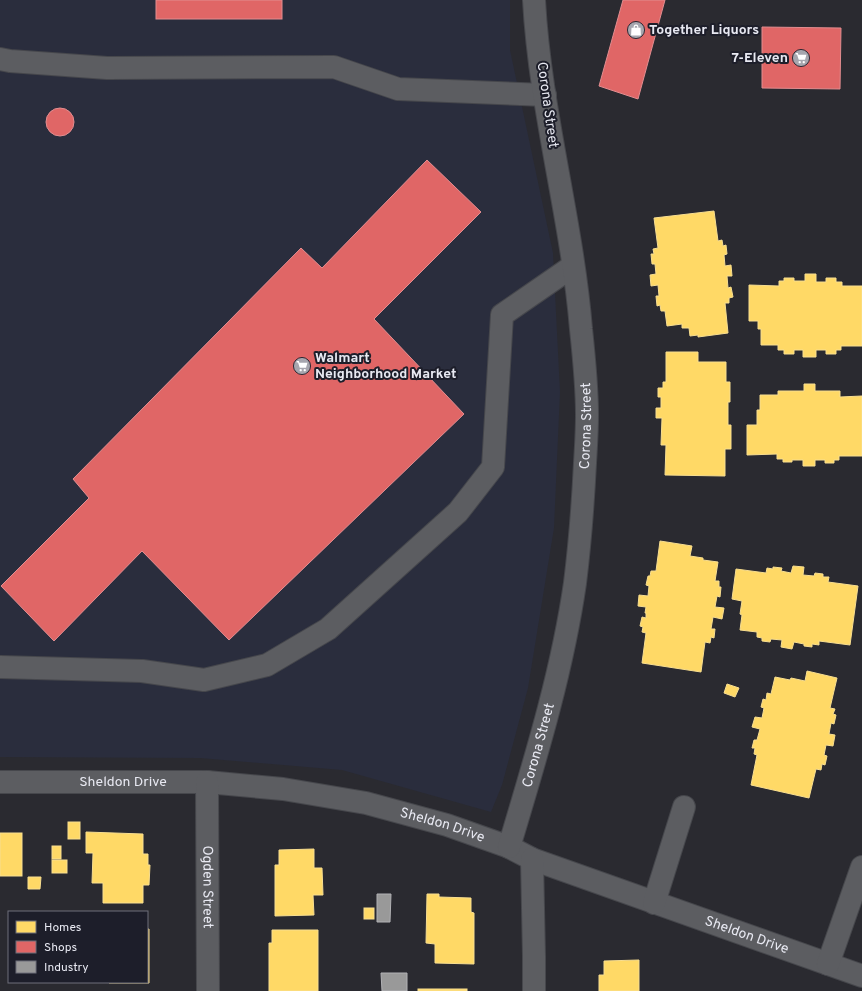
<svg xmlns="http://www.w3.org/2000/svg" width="862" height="991" font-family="Overpass,sans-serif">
<rect width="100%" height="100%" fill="#2a2a30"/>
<polygon fill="#2a2d3d" points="0,0 510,0 510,50 553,253 560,392 554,528 528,688 502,785 491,812 342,770 200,758 0,757"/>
<g fill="#ffd966" stroke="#f8de90">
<polygon points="714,211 718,241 722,240 723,246 726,245 727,254 724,255 725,266 731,265 732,276 727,276 728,288 731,287 733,297 729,298 729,303 725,303 728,333 698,337 698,335 690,336 689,328 682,328 682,324 667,326 665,311 661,311 660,305 657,306 656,296 659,296 658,285 651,286 650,275 656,274 655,264 652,264 651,254 654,254 653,249 658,248 654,218"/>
<polygon points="805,274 816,274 816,282 826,282 826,278 836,278 836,282 842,282 842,286 862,286 862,346 841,346 841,350 836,350 836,354 826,354 826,350 816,350 816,357 803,357 803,350 794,350 794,354 784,354 784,350 778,350 778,345 761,345 761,329 758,329 758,321 749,321 749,285 779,286 779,281 784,281 784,278 794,278 794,281 805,281"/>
<polygon points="666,352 698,352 698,362 726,362 726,382 730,382 730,402 728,402 728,425 731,425 731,449 725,449 725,476 665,475 666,445 661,445 662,418 656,418 656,408 661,408 661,397 658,397 658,388 663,388 663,382 666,382"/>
<polygon points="804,384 815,384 815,391 840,391 840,397 862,396 862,456 839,456 839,460 834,460 834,463 825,463 825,460 815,460 815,466 803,466 803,460 792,460 792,462 783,462 783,459 777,459 777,454 747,455 747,425 757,425 757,410 760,410 760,395 778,395 778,391 804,391"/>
<polygon points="660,541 692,546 690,556 703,558 703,560 718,562 715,581 719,581 719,587 721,587 720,597 717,596 715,607 724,608 722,619 713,617 711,629 715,629 714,638 711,637 710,643 705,642 701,672 642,663 646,633 642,632 643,627 640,626 642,617 646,618 646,613 645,613 646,607 638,606 639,595 648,596 649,586 646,585 648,576 650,576 651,571 656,571"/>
<polygon points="793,566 804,567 803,575 814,576 815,573 823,574 823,577 829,577 828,582 858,586 850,645 819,641 819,645 812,644 812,647 804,646 804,644 794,642 792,649 781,647 782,640 771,639 770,642 762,641 762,638 757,637 757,632 740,630 742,615 740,614 742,601 732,599 736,569 766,573 767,568 773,569 773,567 782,568 781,571 791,573"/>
<polygon points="807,671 837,678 830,708 835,709 833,714 836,715 834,724 831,723 829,734 835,735 833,746 826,745 824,755 827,756 825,765 822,764 821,770 816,769 809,798 751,785 757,755 754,754 755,748 752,748 754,740 757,740 760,729 752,727 755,717 762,718 764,708 761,707 763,699 766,700 767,693 771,694 775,677 790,680 791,678 805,681"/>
<polygon points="727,684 739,688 735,697 724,693"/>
<rect x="68" y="822" width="12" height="17"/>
<polygon points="86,832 143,834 143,854 148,854 148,865 150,865 149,885 143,885 143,903 103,903 103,883 92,883 93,853 86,853"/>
<rect x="0" y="833" width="22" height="43"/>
<rect x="52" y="846" width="9" height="13"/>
<polygon points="314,849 314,868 322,868 323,895 313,895 314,915 275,916 275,865 279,865 279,850"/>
<rect x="52" y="860" width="15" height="13"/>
<polygon points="28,877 41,877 40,889 28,889"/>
<polygon points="427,894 439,894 439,897 471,898 471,912 474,913 474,964 435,963 435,944 426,943"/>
<rect x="364" y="908" width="10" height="11"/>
<polygon points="147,929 149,929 149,983 109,983 109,982 147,982"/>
<polygon points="272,930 318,930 318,991 269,991 269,943 272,943"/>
<polygon points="639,960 639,991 599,991 599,975 604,975 604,961"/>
<rect x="418" y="989" width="49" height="2"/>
</g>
<g fill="#e06666" stroke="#e28d90">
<rect x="156" y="0" width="126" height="19"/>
<polygon points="623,0 665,0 638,99 599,86"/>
<polygon points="762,27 841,28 840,89 762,88"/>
<circle cx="60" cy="122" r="14"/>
<polygon points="427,160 481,212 374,319 464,414 229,640 142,551 54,641 1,586 89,498 73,479 301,248 322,268"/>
</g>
<g fill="#999" stroke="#b1b1b4">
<polygon points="377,894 391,894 390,922 377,922"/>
<polygon points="381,973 407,973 407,991 382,991"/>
</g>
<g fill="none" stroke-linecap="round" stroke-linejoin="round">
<g stroke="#46474c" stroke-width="24">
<g id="minor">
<polyline points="0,59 10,61 107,68 334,67 398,89 545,95"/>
<polyline points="0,667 142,671 204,680 267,665 328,629 458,512 493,467 502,315 573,266"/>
<path id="s1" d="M 0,782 L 207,782 L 283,789 L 366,803 L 447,825 L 509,847 L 532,859 L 862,976"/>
<path id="s2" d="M 207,782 L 208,991"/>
<path id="s3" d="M 509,847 C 535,760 562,673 575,583 C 580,543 583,503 585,463 C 586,447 587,431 587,415 C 587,387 584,357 581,329 C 572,219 540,111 534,0"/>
<polyline points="532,859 534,957 534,991"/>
<polyline points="654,903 684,807"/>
<polyline points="828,964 862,867"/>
</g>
</g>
<use href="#minor" stroke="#5c5d61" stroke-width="22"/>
</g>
<defs>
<g id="shop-disc" transform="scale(0.9)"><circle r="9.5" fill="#a6a6ae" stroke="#1d1e2a"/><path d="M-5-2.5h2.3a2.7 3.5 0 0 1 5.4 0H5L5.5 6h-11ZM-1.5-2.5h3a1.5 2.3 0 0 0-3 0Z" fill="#fff"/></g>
<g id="supermarket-disc" transform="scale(0.9)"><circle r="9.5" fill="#a6a6ae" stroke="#1d1e2a"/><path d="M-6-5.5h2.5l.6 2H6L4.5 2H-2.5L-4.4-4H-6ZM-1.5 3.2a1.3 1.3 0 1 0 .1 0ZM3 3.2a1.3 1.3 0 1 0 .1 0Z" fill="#fff"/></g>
</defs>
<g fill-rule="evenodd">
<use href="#shop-disc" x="636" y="30"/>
<use href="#supermarket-disc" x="801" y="58"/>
<use href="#supermarket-disc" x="302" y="366"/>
</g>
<g text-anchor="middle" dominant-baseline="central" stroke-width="4" stroke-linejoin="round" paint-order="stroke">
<g font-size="14" font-weight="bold" fill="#e8e9f2" stroke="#1d1e2a" text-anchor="start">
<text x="649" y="30">Together Liquors</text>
<text x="788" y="58" text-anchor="end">7-Eleven</text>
<text x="315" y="358">Walmart<tspan x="315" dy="16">Neighborhood Market</tspan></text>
</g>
<g font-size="14" fill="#e8e9f2" stroke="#1d1e2a">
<text transform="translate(547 105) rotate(82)">Corona Street</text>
<text stroke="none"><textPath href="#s3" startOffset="430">Corona Street</textPath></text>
<text stroke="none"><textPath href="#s3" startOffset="106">Corona Street</textPath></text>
<text stroke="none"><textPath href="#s1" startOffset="123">Sheldon Drive</textPath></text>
<text stroke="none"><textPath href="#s1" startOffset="447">Sheldon Drive</textPath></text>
<text stroke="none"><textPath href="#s2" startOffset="105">Ogden Street</textPath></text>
<text stroke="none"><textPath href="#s1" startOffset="771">Sheldon Drive</textPath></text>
</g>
</g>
<rect x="8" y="911" width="140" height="72" fill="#1d1e2a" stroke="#6e6f7a"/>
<rect x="16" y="921" width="20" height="12" fill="#ffd966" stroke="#6e6f7a"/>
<text x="44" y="931" font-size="12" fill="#e8e9f2">Homes</text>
<rect x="16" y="941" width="20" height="12" fill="#e06666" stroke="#6e6f7a"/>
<text x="44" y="951" font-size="12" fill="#e8e9f2">Shops</text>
<rect x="16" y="961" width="20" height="12" fill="#999999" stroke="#6e6f7a"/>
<text x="44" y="971" font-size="12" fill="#e8e9f2">Industry</text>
</svg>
